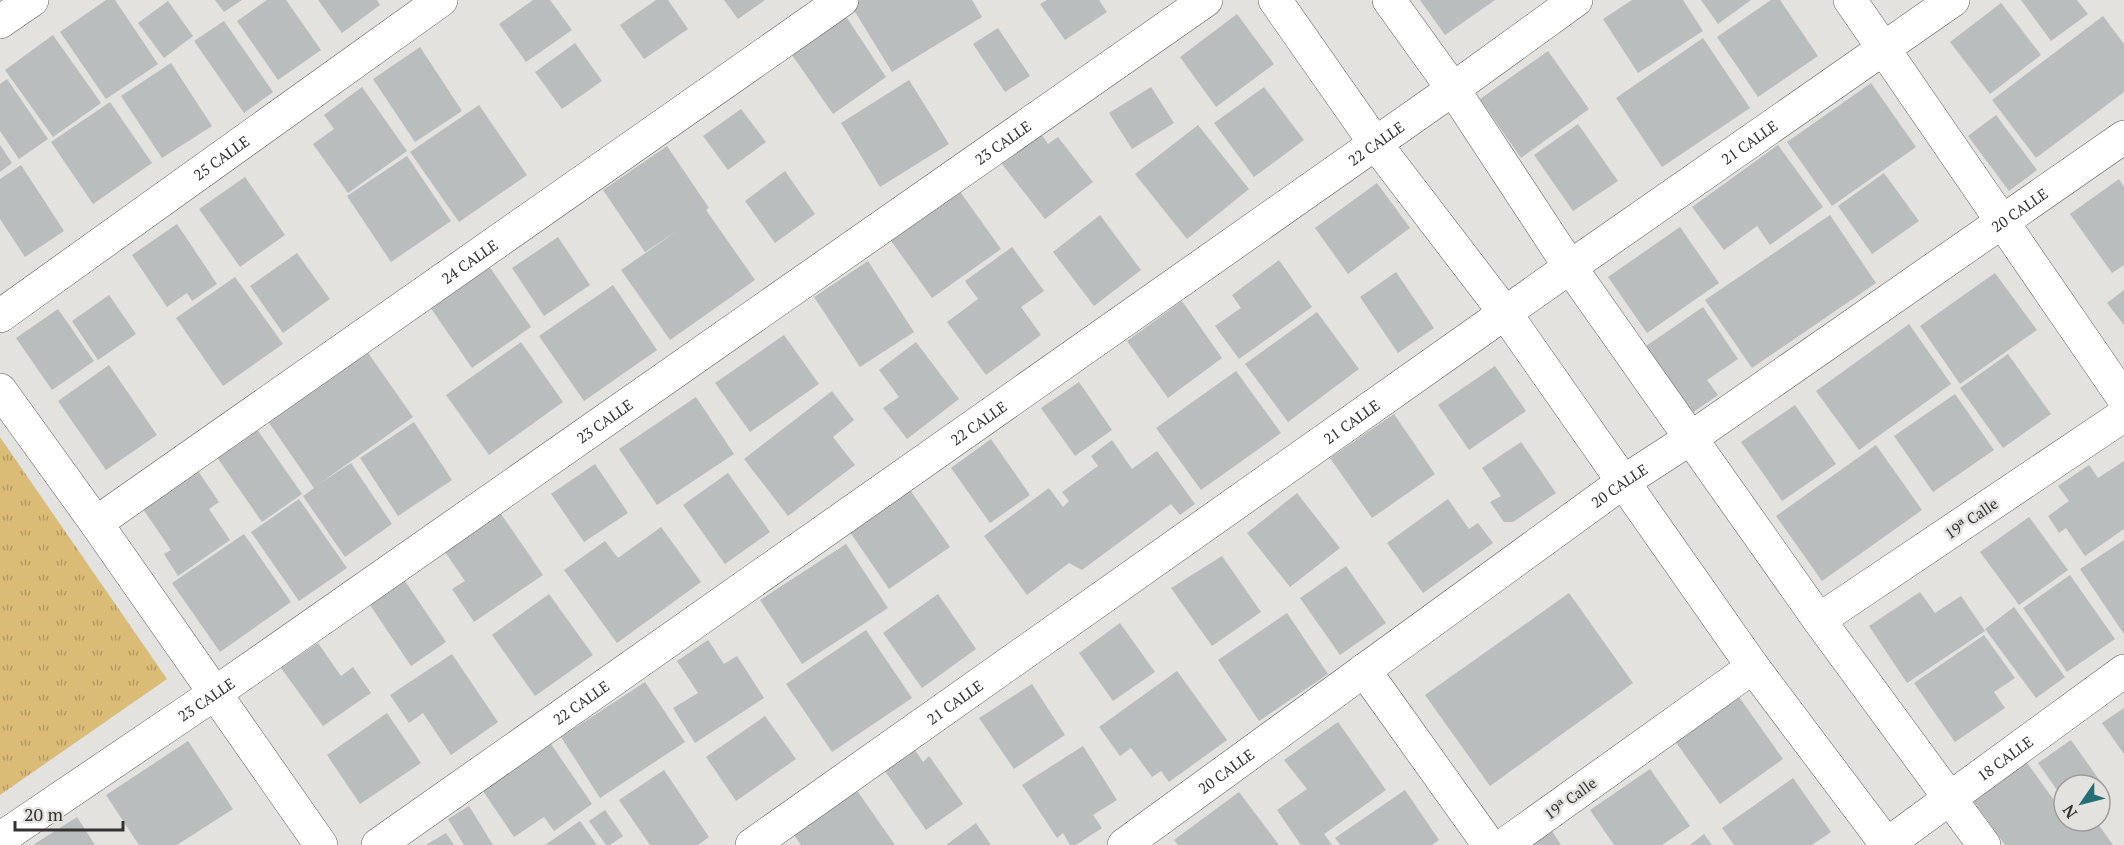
<svg xmlns="http://www.w3.org/2000/svg" width="2124" height="845" font-family="'PT Serif',serif">
<defs>
<pattern id="grass-tufts" width="24" height="20" patternUnits="userSpaceOnUse" patternTransform="scale(1.5)"><rect width="24" height="20" fill="#dbbc77"/><path d="M3 7l-1-3M5 7V3M7 7l1-3M15 17l-1-3M17 17v-4M19 17l1-3" fill="none" stroke="#b29962"/></pattern>
</defs>
<rect width="100%" height="100%" fill="#e3e2df"/>
<polygon fill="url(#grass-tufts)" points="0,437 167,679 0,795"/>
<g fill="#b9bdbd">
<polygon points="106,0 115,0 158,64 106,99 60,32"/>
<polygon points="215,0 242,0 224,12"/>
<polygon points="267,0 286,0 321,50 278,80 237,21"/>
<polygon points="318,0 377,0 380,5 342,33"/>
<polygon points="533,0 550,0 572,30 526,62 499,24"/>
<polygon points="656,0 668,0 688,29 644,59 620,25"/>
<polygon points="724,0 765,0 738,19"/>
<polygon points="852,0 972,0 982,17 892,72 849,2"/>
<polygon points="1047,0 1099,0 1107,12 1065,40 1040,4"/>
<polygon points="1420,0 1495,0 1445,35"/>
<polygon points="1632,0 1683,0 1703,31 1638,73 1603,19"/>
<polygon points="1701,0 1751,0 1718,24"/>
<polygon points="1771,0 1780,0 1818,56 1758,97 1717,37"/>
<polygon points="2021,0 2077,0 2088,14 2051,41"/>
<polygon points="168,1 193,36 164,58 138,23"/>
<polygon points="2001,3 2041,55 1990,94 1950,42"/>
<polygon points="843,12 886,77 833,114 788,49"/>
<polygon points="1237,14 1274,64 1216,107 1180,57"/>
<polygon points="2103,16 2124,44 2124,92 2036,158 1992,100"/>
<polygon points="224,21 273,92 244,113 194,41"/>
<polygon points="998,28 1030,76 1005,92 973,44"/>
<polygon points="53,35 101,103 53,137 5,70"/>
<polygon points="1703,38 1750,108 1662,167 1616,98"/>
<polygon points="575,43 602,81 562,109 535,72"/>
<polygon points="420,47 462,111 415,142 373,79"/>
<polygon points="1548,51 1589,109 1521,158 1480,99"/>
<polygon points="171,63 212,126 162,158 121,96"/>
<polygon points="7,79 48,139 19,159 0,131 0,84"/>
<polygon points="909,80 949,144 880,187 841,123"/>
<polygon points="1871,83 1916,147 1832,206 1787,142"/>
<polygon points="362,87 407,151 348,193 313,144 334,129 324,115"/>
<polygon points="1151,87 1174,123 1132,149 1109,113"/>
<polygon points="1264,87 1304,140 1254,177 1214,123"/>
<polygon points="110,102 152,163 93,204 51,142"/>
<polygon points="479,105 527,175 459,222 410,152"/>
<polygon points="741,109 766,142 728,170 703,136"/>
<polygon points="1996,115 2037,170 2009,191 1968,136"/>
<polygon points="1578,124 1618,181 1573,211 1534,155"/>
<polygon points="1198,125 1249,189 1187,239 1135,174"/>
<polygon points="1041,134 1048,144 1058,137 1093,182 1045,219 1002,164"/>
<polygon points="0,145 12,163 0,172"/>
<polygon points="1778,145 1823,207 1770,245 1757,226 1724,250 1692,207"/>
<polygon points="667,146 709,208 706,210 755,280 670,340 621,270 680,229 645,252 603,190"/>
<polygon points="407,156 451,221 391,262 347,196"/>
<polygon points="21,165 64,231 25,257 0,219 0,179"/>
<polygon points="785,171 815,214 775,243 745,201"/>
<polygon points="1884,173 1919,221 1872,254 1838,206"/>
<polygon points="245,177 285,235 240,267 199,209"/>
<polygon points="2119,179 2124,187 2124,265 2112,273 2070,214"/>
<polygon points="1377,183 1410,228 1348,274 1315,228"/>
<polygon points="958,189 1001,249 932,298 889,238"/>
<polygon points="1100,215 1141,270 1094,306 1053,252"/>
<polygon points="1830,215 1876,283 1752,368 1705,300"/>
<polygon points="177,224 217,284 192,301 187,293 167,307 132,255"/>
<polygon points="1680,227 1719,283 1647,333 1608,277"/>
<polygon points="558,237 590,285 544,316 512,268"/>
<polygon points="1012,247 1044,291 1021,307 1041,335 986,375 947,322 978,299 965,281"/>
<polygon points="297,253 330,299 283,333 250,286"/>
<polygon points="1279,260 1312,307 1239,359 1215,326 1241,308 1232,295"/>
<polygon points="868,261 914,332 860,367 814,297"/>
<polygon points="487,263 531,327 472,368 428,304"/>
<polygon points="1396,272 1434,328 1398,353 1360,297"/>
<polygon points="1995,273 2037,330 1960,384 1920,326"/>
<polygon points="235,277 283,344 223,386 176,318"/>
<polygon points="613,285 657,350 584,401 539,336"/>
<polygon points="2124,290 2124,325 2107,303"/>
<polygon points="109,295 136,334 98,360 72,321"/>
<polygon points="1182,301 1222,358 1168,398 1127,341"/>
<polygon points="1703,307 1738,359 1707,380 1718,395 1692,413 1646,346"/>
<polygon points="58,309 94,361 52,390 16,338"/>
<polygon points="1317,312 1359,369 1288,422 1245,364"/>
<polygon points="1909,324 1951,384 1859,450 1816,391"/>
<polygon points="784,335 819,384 750,432 715,383"/>
<polygon points="521,342 563,402 489,455 446,395"/>
<polygon points="916,342 959,399 907,439 883,408 899,397 879,370"/>
<polygon points="364,347 413,417 319,484 351,463 392,524 345,557 303,496 314,488 265,417"/>
<polygon points="2008,354 2051,414 2003,448 1960,388"/>
<polygon points="109,365 157,435 106,470 58,401"/>
<polygon points="1495,366 1526,411 1469,450 1438,405"/>
<polygon points="1236,371 1281,433 1201,490 1156,428"/>
<polygon points="1079,382 1112,430 1075,456 1041,408"/>
<polygon points="832,391 854,420 833,437 855,465 788,516 744,459"/>
<polygon points="1955,394 1994,450 1933,492 1894,436"/>
<polygon points="696,397 734,454 657,505 619,449"/>
<polygon points="1795,405 1836,464 1782,501 1741,442"/>
<polygon points="1394,414 1435,474 1372,518 1330,458"/>
<polygon points="414,422 452,480 398,516 360,458"/>
<polygon points="254,425 302,494 262,522 214,453"/>
<polygon points="991,439 1030,495 990,523 951,468"/>
<polygon points="1112,440 1132,469 1157,451 1195,504 1180,515 1171,504 1082,570 1069,563 1027,595 984,536 1049,488 1063,507 1069,501 1062,492 1098,466 1091,456"/>
<polygon points="1521,442 1556,493 1513,522 1504,522 1490,502 1501,496 1482,468"/>
<polygon points="1876,445 1922,510 1822,581 1776,516"/>
<polygon points="2124,461 2124,529 2085,556 2066,528 2059,533 2048,516 2069,501 2058,486 2089,465 2098,478"/>
<polygon points="595,464 628,513 584,542 551,494"/>
<polygon points="198,471 219,502 209,509 230,540 178,576 164,554 171,550 143,509"/>
<polygon points="728,473 770,532 725,564 683,505"/>
<polygon points="910,490 950,547 889,589 850,532"/>
<polygon points="1297,493 1340,548 1290,587 1247,533"/>
<polygon points="299,499 347,568 299,601 251,532"/>
<polygon points="1448,499 1469,529 1478,523 1493,543 1423,593 1387,543"/>
<polygon points="499,511 543,575 474,622 452,589 465,581 443,549"/>
<polygon points="2029,517 2068,570 2019,605 1980,552"/>
<polygon points="661,527 701,582 617,643 564,570 605,541 618,558"/>
<polygon points="244,534 291,602 220,652 172,583"/>
<polygon points="2124,540 2124,634 2080,569"/>
<polygon points="846,544 888,608 802,664 760,600"/>
<polygon points="1222,556 1261,612 1212,646 1171,588"/>
<polygon points="1346,566 1386,623 1340,655 1300,598"/>
<polygon points="2070,575 2115,639 2067,672 2023,608"/>
<polygon points="405,581 446,642 411,666 370,605"/>
<polygon points="1920,592 1935,613 1961,596 1985,631 1907,683 1869,626"/>
<polygon points="1569,593 1633,683 1490,786 1425,695"/>
<polygon points="549,594 593,655 535,696 492,635"/>
<polygon points="938,594 976,649 922,688 883,633"/>
<polygon points="2014,607 2065,677 2036,698 1985,629"/>
<polygon points="1287,613 1328,674 1259,721 1218,660"/>
<polygon points="1120,623 1155,672 1113,701 1079,653"/>
<polygon points="866,630 912,698 832,752 786,684"/>
<polygon points="1984,635 2015,678 1994,692 2005,708 1955,742 1914,683"/>
<polygon points="708,640 724,664 737,656 764,698 695,743 673,708 698,693 677,661"/>
<polygon points="318,643 341,676 353,667 371,693 323,726 281,668"/>
<polygon points="452,654 498,722 451,755 423,713 409,723 390,695"/>
<polygon points="1177,671 1227,740 1169,782 1161,771 1152,777 1131,748 1120,756 1099,727"/>
<polygon points="645,682 685,742 600,798 561,737"/>
<polygon points="1032,684 1065,735 1014,769 979,718"/>
<polygon points="1739,697 1783,759 1720,804 1675,741"/>
<polygon points="2124,708 2124,754 2102,723"/>
<polygon points="387,713 421,763 360,804 327,755"/>
<polygon points="765,716 796,759 736,801 706,757"/>
<polygon points="1338,722 1386,790 1324,834 1332,845 1301,845 1277,810 1307,789 1284,760"/>
<polygon points="2071,740 2105,788 2100,792 2100,785 2064,785 2064,800 2038,763"/>
<polygon points="188,741 233,809 177,845 139,845 106,795"/>
<polygon points="551,744 592,804 554,831 544,817 514,837 483,791"/>
<polygon points="1083,746 1117,800 1093,815 1102,828 1076,845 1070,845 1063,833 1057,838 1022,785"/>
<polygon points="915,750 923,762 929,756 963,804 926,830 885,771"/>
<polygon points="2022,756 2064,814 2064,821 2069,821 2074,828 2084,821 2096,821 2113,845 2005,845 1969,795"/>
<polygon points="1650,769 1690,826 1662,845 1614,845 1590,810"/>
<polygon points="664,770 709,837 698,845 650,845 619,800"/>
<polygon points="1793,778 1831,832 1812,845 1734,845 1722,828"/>
<polygon points="856,789 895,845 801,845 793,834"/>
<polygon points="1405,790 1439,840 1432,845 1340,845 1335,838"/>
<polygon points="1239,792 1279,845 1178,845 1174,840"/>
<polygon points="469,806 493,845 464,845 448,819"/>
<polygon points="605,810 623,836 610,845 606,845 589,821"/>
<polygon points="77,817 95,845 33,845"/>
<polygon points="580,821 597,845 545,845"/>
<polygon points="976,823 991,845 946,845"/>
<polygon points="1552,831 1561,845 1531,845"/>
<polygon points="446,833 454,845 426,845"/>
<polygon points="1704,834 1712,845 1690,845"/>
</g>
<g fill="none" stroke-linecap="round" stroke-linejoin="round">
<g stroke="#5e5d5a" stroke-width="34">
<g id="minor">
<polyline points="1275,0 1375,143 1505,313 1753,667 1887,845"/>
<polyline points="1389,0 1453,89 1570,267 1819,620 1984,845"/>
<polyline points="1850,0 2124,399"/>
<polyline points="0,22 32,0"/>
<path id="s1" d="M 0,316 L 441,0"/>
<polyline points="0,390 96,523 321,845"/>
<path id="s2" d="M 96,523 L 842,0"/>
<polyline points="1819,620 2124,415"/>
<polyline points="1364,670 1489,845"/>
<path id="s3" d="M 0,839 L 214,694 L 1206,0"/>
<path id="s4" d="M 378,845 L 1453,89 L 1576,0"/>
<path id="s5" d="M 752,845 L 1570,267 L 1953,0"/>
<path id="s6" d="M 1124,845 L 1623,482 L 1691,438 L 2124,137"/>
<polyline points="1504,845 1753,667"/>
<path id="s7" d="M 1886,845 L 2124,671"/>
</g>
</g>
<use href="#minor" stroke="#fff" stroke-width="33"/>
</g>
<g text-anchor="middle" dominant-baseline="central" stroke-width="5" stroke-linejoin="round" paint-order="stroke">
<g font-size="15" fill="#343332" stroke="#e3e2df">
<text stroke="none"><textPath href="#s5" startOffset="1220">21 CALLE</textPath></text>
<text stroke="none"><textPath href="#s3" startOffset="1221">23 CALLE</textPath></text>
<text stroke="none"><textPath href="#s4" startOffset="1220">22 CALLE</textPath></text>
<text stroke="none"><textPath href="#s1" startOffset="272">25 CALLE</textPath></text>
<text stroke="none"><textPath href="#s6" startOffset="1098">20 CALLE</textPath></text>
<text stroke="none"><textPath href="#s2" startOffset="456">24 CALLE</textPath></text>
<text stroke="none"><textPath href="#s3" startOffset="735">23 CALLE</textPath></text>
<text stroke="none"><textPath href="#s5" startOffset="734">21 CALLE</textPath></text>
<text stroke="none"><textPath href="#s4" startOffset="734">22 CALLE</textPath></text>
<text stroke="none"><textPath href="#s6" startOffset="612">20 CALLE</textPath></text>
<text transform="translate(1971 518) rotate(-34)">19ª Calle</text>
<text stroke="none"><textPath href="#s3" startOffset="249">23 CALLE</textPath></text>
<text stroke="none"><textPath href="#s5" startOffset="248">21 CALLE</textPath></text>
<text stroke="none"><textPath href="#s4" startOffset="248">22 CALLE</textPath></text>
<text stroke="none"><textPath href="#s7" startOffset="147">18 CALLE</textPath></text>
<text stroke="none"><textPath href="#s6" startOffset="126">20 CALLE</textPath></text>
<text transform="translate(1570 798) rotate(-36)">19ª Calle</text>
</g>
</g>
<g transform="translate(2082 803) rotate(235)"><circle r="28" fill="#e3e2df" stroke="#9d9c9a" stroke-width="1.5"/>
<path d="M0-4.5L10 22L0 15L-10 22Z" fill="#256e77"/>
<text y="-9" font-size="16" font-weight="bold" text-anchor="middle" fill="#343332">N</text>
</g>
<path d="M15 821v9h108v-9" fill="none" stroke="#343332" stroke-width="3"/>
<text x="24" y="821" font-size="18" fill="#343332" stroke="#e3e2df" stroke-width="4.5" paint-order="stroke">20 m</text>
</svg>
